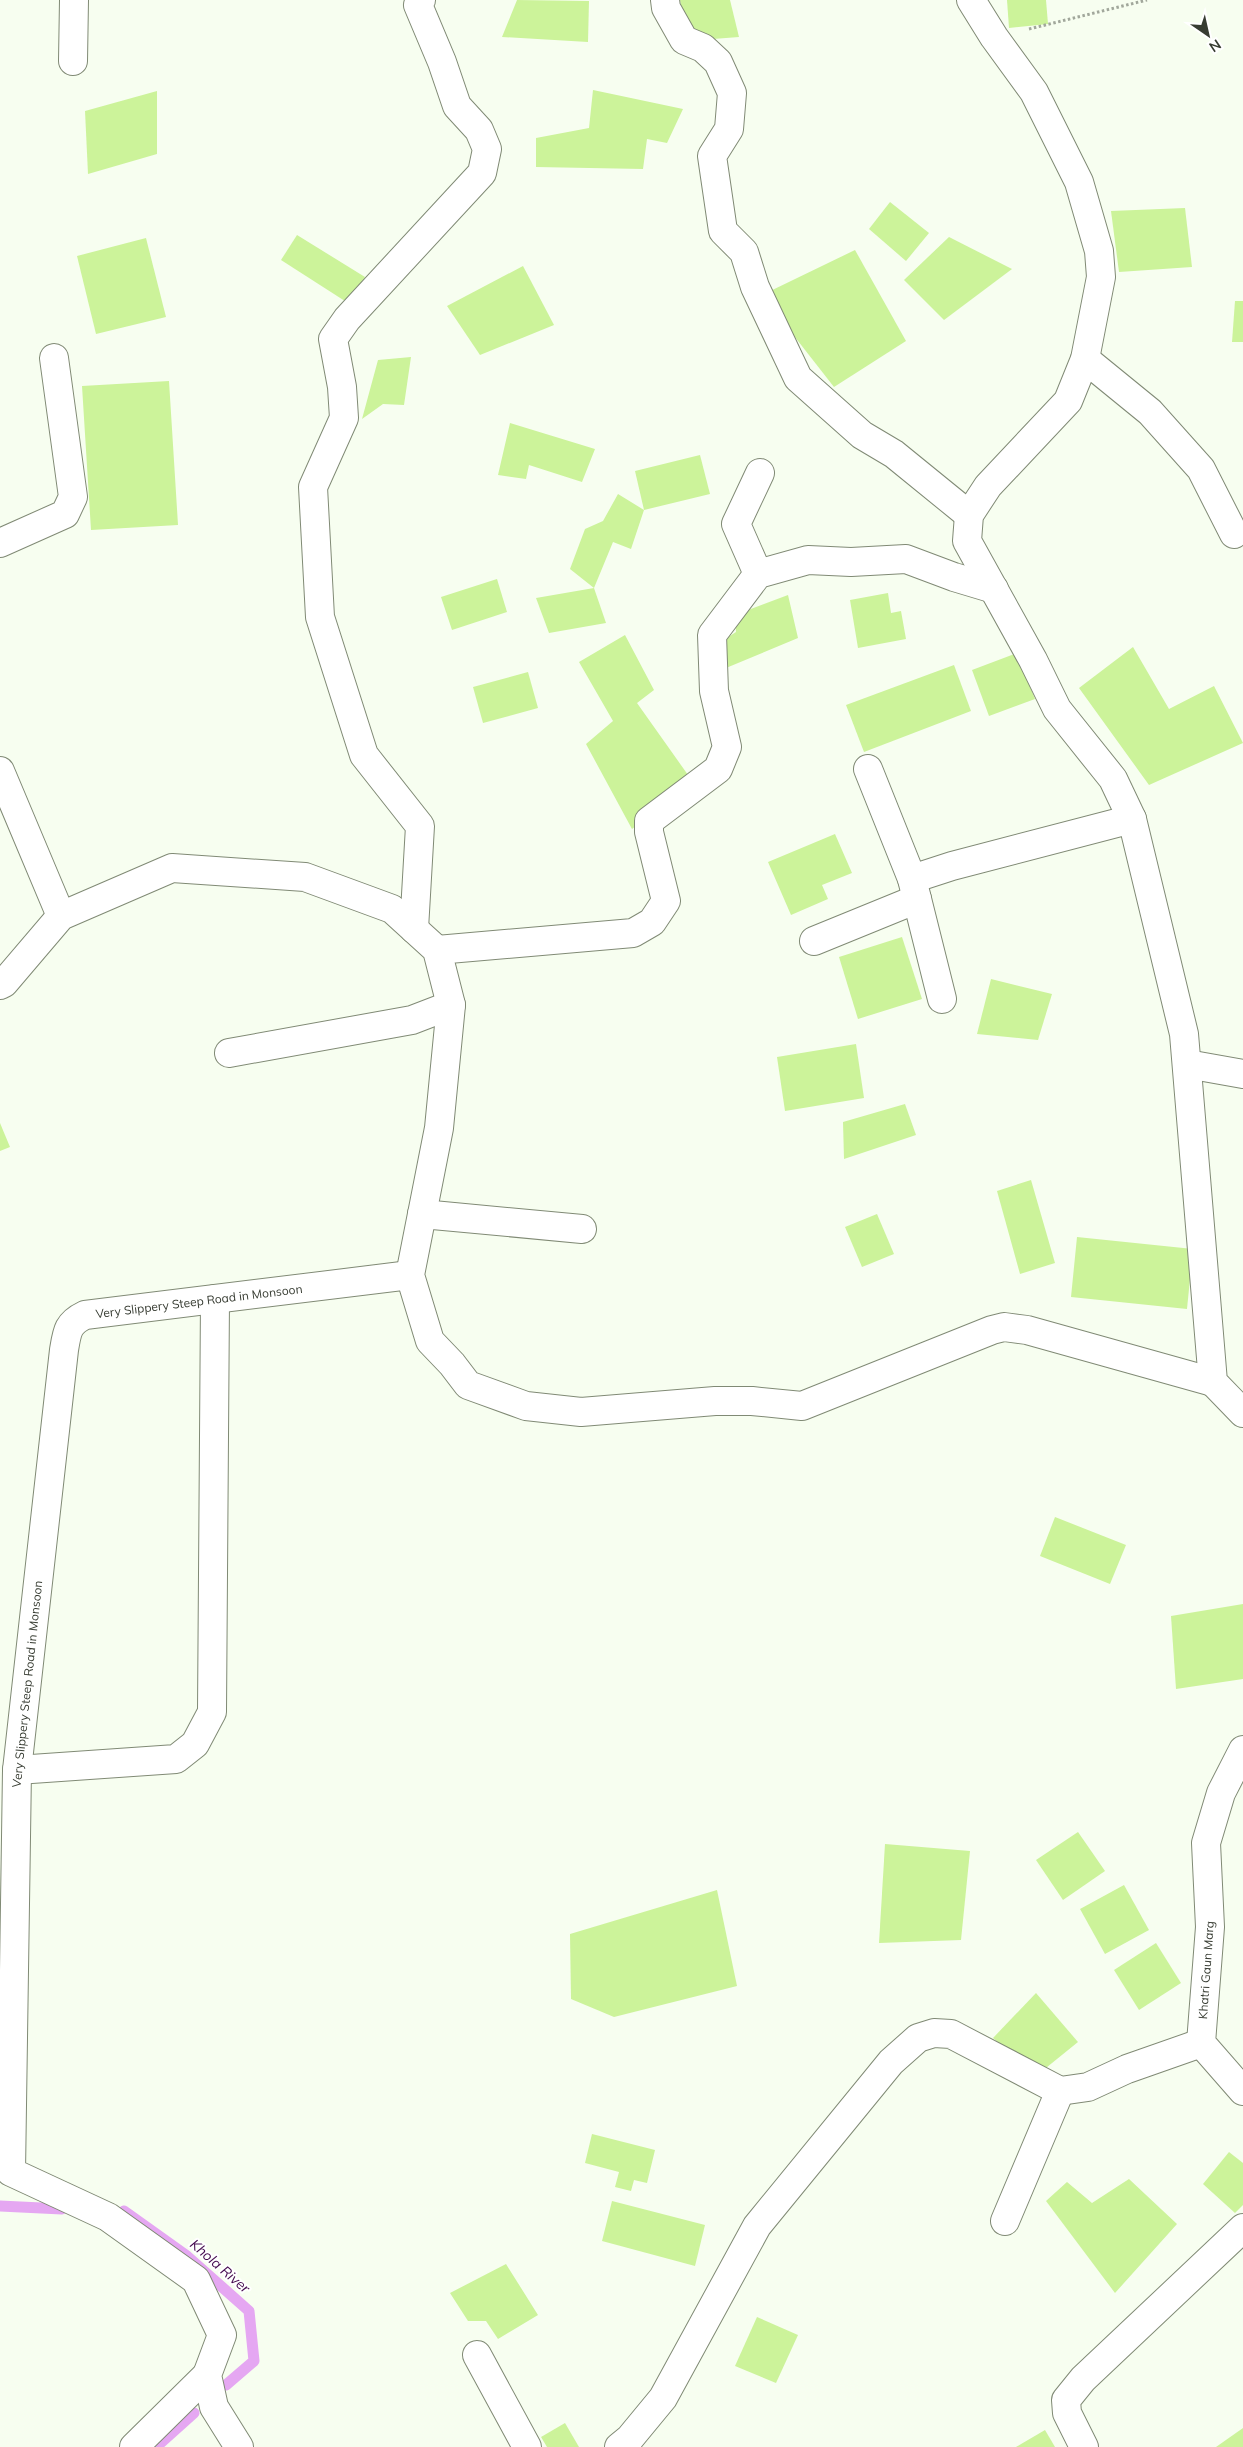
<svg xmlns="http://www.w3.org/2000/svg" width="1243" height="2447" font-family="Mulish,sans-serif">
<rect width="100%" height="100%" fill="#f7fef0"/>
<g fill="none" stroke-linecap="round" stroke-linejoin="round">
<g stroke="#e5a7f2" stroke-width="11">
<polyline points="0,2206 62,2209"/>
<polyline points="124,2211 187,2256 249,2311 254,2361 226,2385"/>
<polyline points="156,2447 194,2413"/>
</g>
</g>
<g fill="#ccf39a">
<polygon points="517,0 589,1 588,42 502,37"/>
<polygon points="680,0 730,0 739,37 687,41"/>
<polygon points="1007,0 1046,0 1048,24 1009,28"/>
<polygon points="593,90 683,109 667,143 647,139 643,169 536,167 536,138 589,128"/>
<polygon points="157,91 157,154 88,174 85,111"/>
<polygon points="890,202 929,233 906,261 869,229"/>
<polygon points="1185,208 1192,267 1119,272 1111,211"/>
<polygon points="297,235 365,277 348,303 281,260"/>
<polygon points="949,237 1012,269 944,320 904,280"/>
<polygon points="146,238 166,317 96,334 77,256"/>
<polygon points="855,250 906,341 834,387 762,295"/>
<polygon points="523,266 554,325 480,355 447,306"/>
<polygon points="1235,301 1243,301 1243,342 1232,342"/>
<polygon points="411,357 404,405 383,404 362,419 378,360"/>
<polygon points="169,381 178,525 91,530 82,386"/>
<polygon points="510,423 595,449 582,482 529,465 526,479 498,475"/>
<polygon points="700,455 710,494 644,510 635,471"/>
<polygon points="618,494 644,510 631,549 613,542 594,588 570,569 585,529 603,521"/>
<polygon points="497,579 507,612 452,630 441,597"/>
<polygon points="594,588 606,623 549,633 536,598"/>
<polygon points="888,593 891,613 901,611 906,639 858,648 850,600"/>
<polygon points="788,595 798,638 726,668 716,645 736,632 735,615"/>
<polygon points="625,635 654,690 637,703 693,782 632,829 586,744 613,721 579,662"/>
<polygon points="1133,647 1169,709 1214,686 1243,743 1149,785 1079,688"/>
<polygon points="1017,653 1035,699 989,716 972,670"/>
<polygon points="954,665 971,711 864,752 846,705"/>
<polygon points="528,672 538,708 483,723 473,687"/>
<polygon points="835,834 852,873 822,885 828,899 791,915 768,862"/>
<polygon points="902,937 922,999 858,1019 839,957"/>
<polygon points="991,979 1052,994 1038,1040 977,1034"/>
<polygon points="856,1044 864,1098 785,1111 777,1057"/>
<polygon points="905,1104 916,1135 844,1159 843,1122"/>
<polygon points="0,1123 10,1147 0,1151"/>
<polygon points="1031,1180 1055,1263 1020,1274 997,1191"/>
<polygon points="877,1214 894,1254 862,1267 845,1227"/>
<polygon points="1077,1237 1193,1249 1187,1309 1071,1297"/>
<polygon points="1055,1517 1126,1545 1110,1584 1040,1556"/>
<polygon points="1243,1604 1243,1679 1176,1689 1171,1616"/>
<polygon points="1078,1832 1105,1871 1063,1900 1036,1860"/>
<polygon points="885,1844 970,1851 961,1940 879,1943"/>
<polygon points="1124,1885 1149,1930 1105,1954 1080,1909"/>
<polygon points="717,1890 737,1986 614,2017 571,1999 570,1934"/>
<polygon points="1156,1943 1181,1983 1139,2010 1114,1970"/>
<polygon points="1036,1993 1078,2042 1036,2076 993,2038"/>
<polygon points="592,2134 655,2150 647,2183 634,2180 631,2191 615,2187 619,2172 585,2163"/>
<polygon points="1229,2152 1243,2163 1243,2205 1235,2213 1203,2184"/>
<polygon points="1129,2179 1177,2224 1115,2293 1046,2201 1067,2182 1092,2203"/>
<polygon points="612,2201 705,2225 695,2266 602,2241"/>
<polygon points="506,2264 538,2315 498,2339 486,2321 468,2321 450,2293"/>
<polygon points="757,2317 798,2335 776,2383 735,2366"/>
<polygon points="565,2423 579,2447 547,2447 541,2437"/>
<polygon points="1243,2428 1243,2447 1216,2447"/>
<polygon points="1045,2430 1055,2447 1016,2447"/>
</g>
<g fill="none" stroke-linecap="round" stroke-linejoin="round">
<g stroke="#808a75" stroke-width="30">
<g id="street">
<polyline points="665,0 666,8 684,40 703,48 718,62 732,93 729,129 712,156 723,231 744,252 755,287 798,378 862,435 894,454 969,515"/>
<polyline points="73,61 74,0"/>
<polyline points="1085,359 1150,412 1201,469 1234,534"/>
<polyline points="0,543 65,514 73,497 54,358"/>
<polyline points="758,574 736,524 760,473"/>
<polyline points="868,769 912,879 942,999"/>
<polyline points="0,771 61,916"/>
<polyline points="912,879 952,866 1132,819"/>
<polyline points="414,929 420,826 364,755 320,617 313,487 344,418 342,387 333,339 347,319 482,173 487,149 479,130 457,106 442,62 418,5 421,0"/>
<polyline points="814,941 917,899"/>
<polyline points="437,950 633,933 652,922 666,901 649,832 649,821 718,769 727,747 714,691 712,635 758,574 808,560 851,562 906,559 954,577 994,589"/>
<polyline points="0,985 4,983 61,916 172,868 305,877 392,909 437,950 451,1005 439,1128 410,1275 430,1341 452,1364 468,1385 526,1406 581,1412 715,1401 752,1401 802,1406 992,1330 1004,1327 1027,1330 1213,1382"/>
<polyline points="229,1053 412,1020 451,1005"/>
<polyline points="1187,1064 1243,1074"/>
<polyline points="422,1214 582,1229"/>
<polyline points="17,1770 176,1759 195,1744 212,1712 215,1299"/>
<polyline points="1005,2221 1060,2091"/>
<polyline points="477,2355 527,2447"/>
<polyline points="134,2447 207,2375"/>
<path d="M 239,2447 L 214,2407 L 207,2375 L 222,2335 L 196,2280 L 108,2217 L 11,2172 L 17,1770 L 64,1350 C 67,1331 68,1323 85,1315 L 410,1275"/>
<polyline points="1084,2447 1067,2413 1066,2400 1083,2379 1243,2228"/>
</g>
</g>
<g stroke="#808a75" stroke-width="30">
<g id="secondary">
<polyline points="971,0 994,37 1034,92 1079,182 1099,251 1101,277 1085,359 1068,401 988,486 969,515 967,541 1033,660 1057,709 1113,779 1132,819 1184,1034 1213,1382 1243,1413"/>
<polyline points="1243,1750 1221,1793 1206,1843 1210,1927 1201,2043 1243,2091"/>
<polyline points="619,2447 630,2438 663,2398 757,2226 891,2062 918,2038 934,2033 951,2034 1060,2091 1088,2087 1127,2069 1201,2043"/>
</g>
</g>
<polyline stroke="#a1a79b" stroke-width="3" stroke-dasharray="2.5 2.5" stroke-linecap="butt" points="1029,29 1147,0"/>
<use href="#street" stroke="#fff" stroke-width="28"/>
<use href="#secondary" stroke="#fff" stroke-width="28"/>
</g>
<g text-anchor="middle" dominant-baseline="central" stroke-width="4" stroke-linejoin="round" paint-order="stroke">
<g font-size="12" fill="#373c32" stroke="#fff">
<text transform="translate(199 1301) rotate(-7)">Very Slippery Steep Road in Monsoon</text>
<text transform="translate(27 1684) rotate(-84)">Very Slippery Steep Road in Monsoon</text>
<text transform="translate(1206 1970) rotate(-86)">Khatri Gaun Marg</text>
</g>
<g font-size="14" font-style="italic" fill="#43094e" stroke="#fff">
<text transform="translate(220 2266) rotate(41)">Khola River</text>
</g>
</g>
<g transform="translate(1208 35) rotate(146)" stroke="#ffffff" stroke-width="4" paint-order="stroke">
<path d="M0-4L9 19L0 12L-9 19Z" fill="#373c32"/>
<text y="-8" font-size="14" font-weight="bold" text-anchor="middle" fill="#373c32">N</text>
</g>
</svg>
